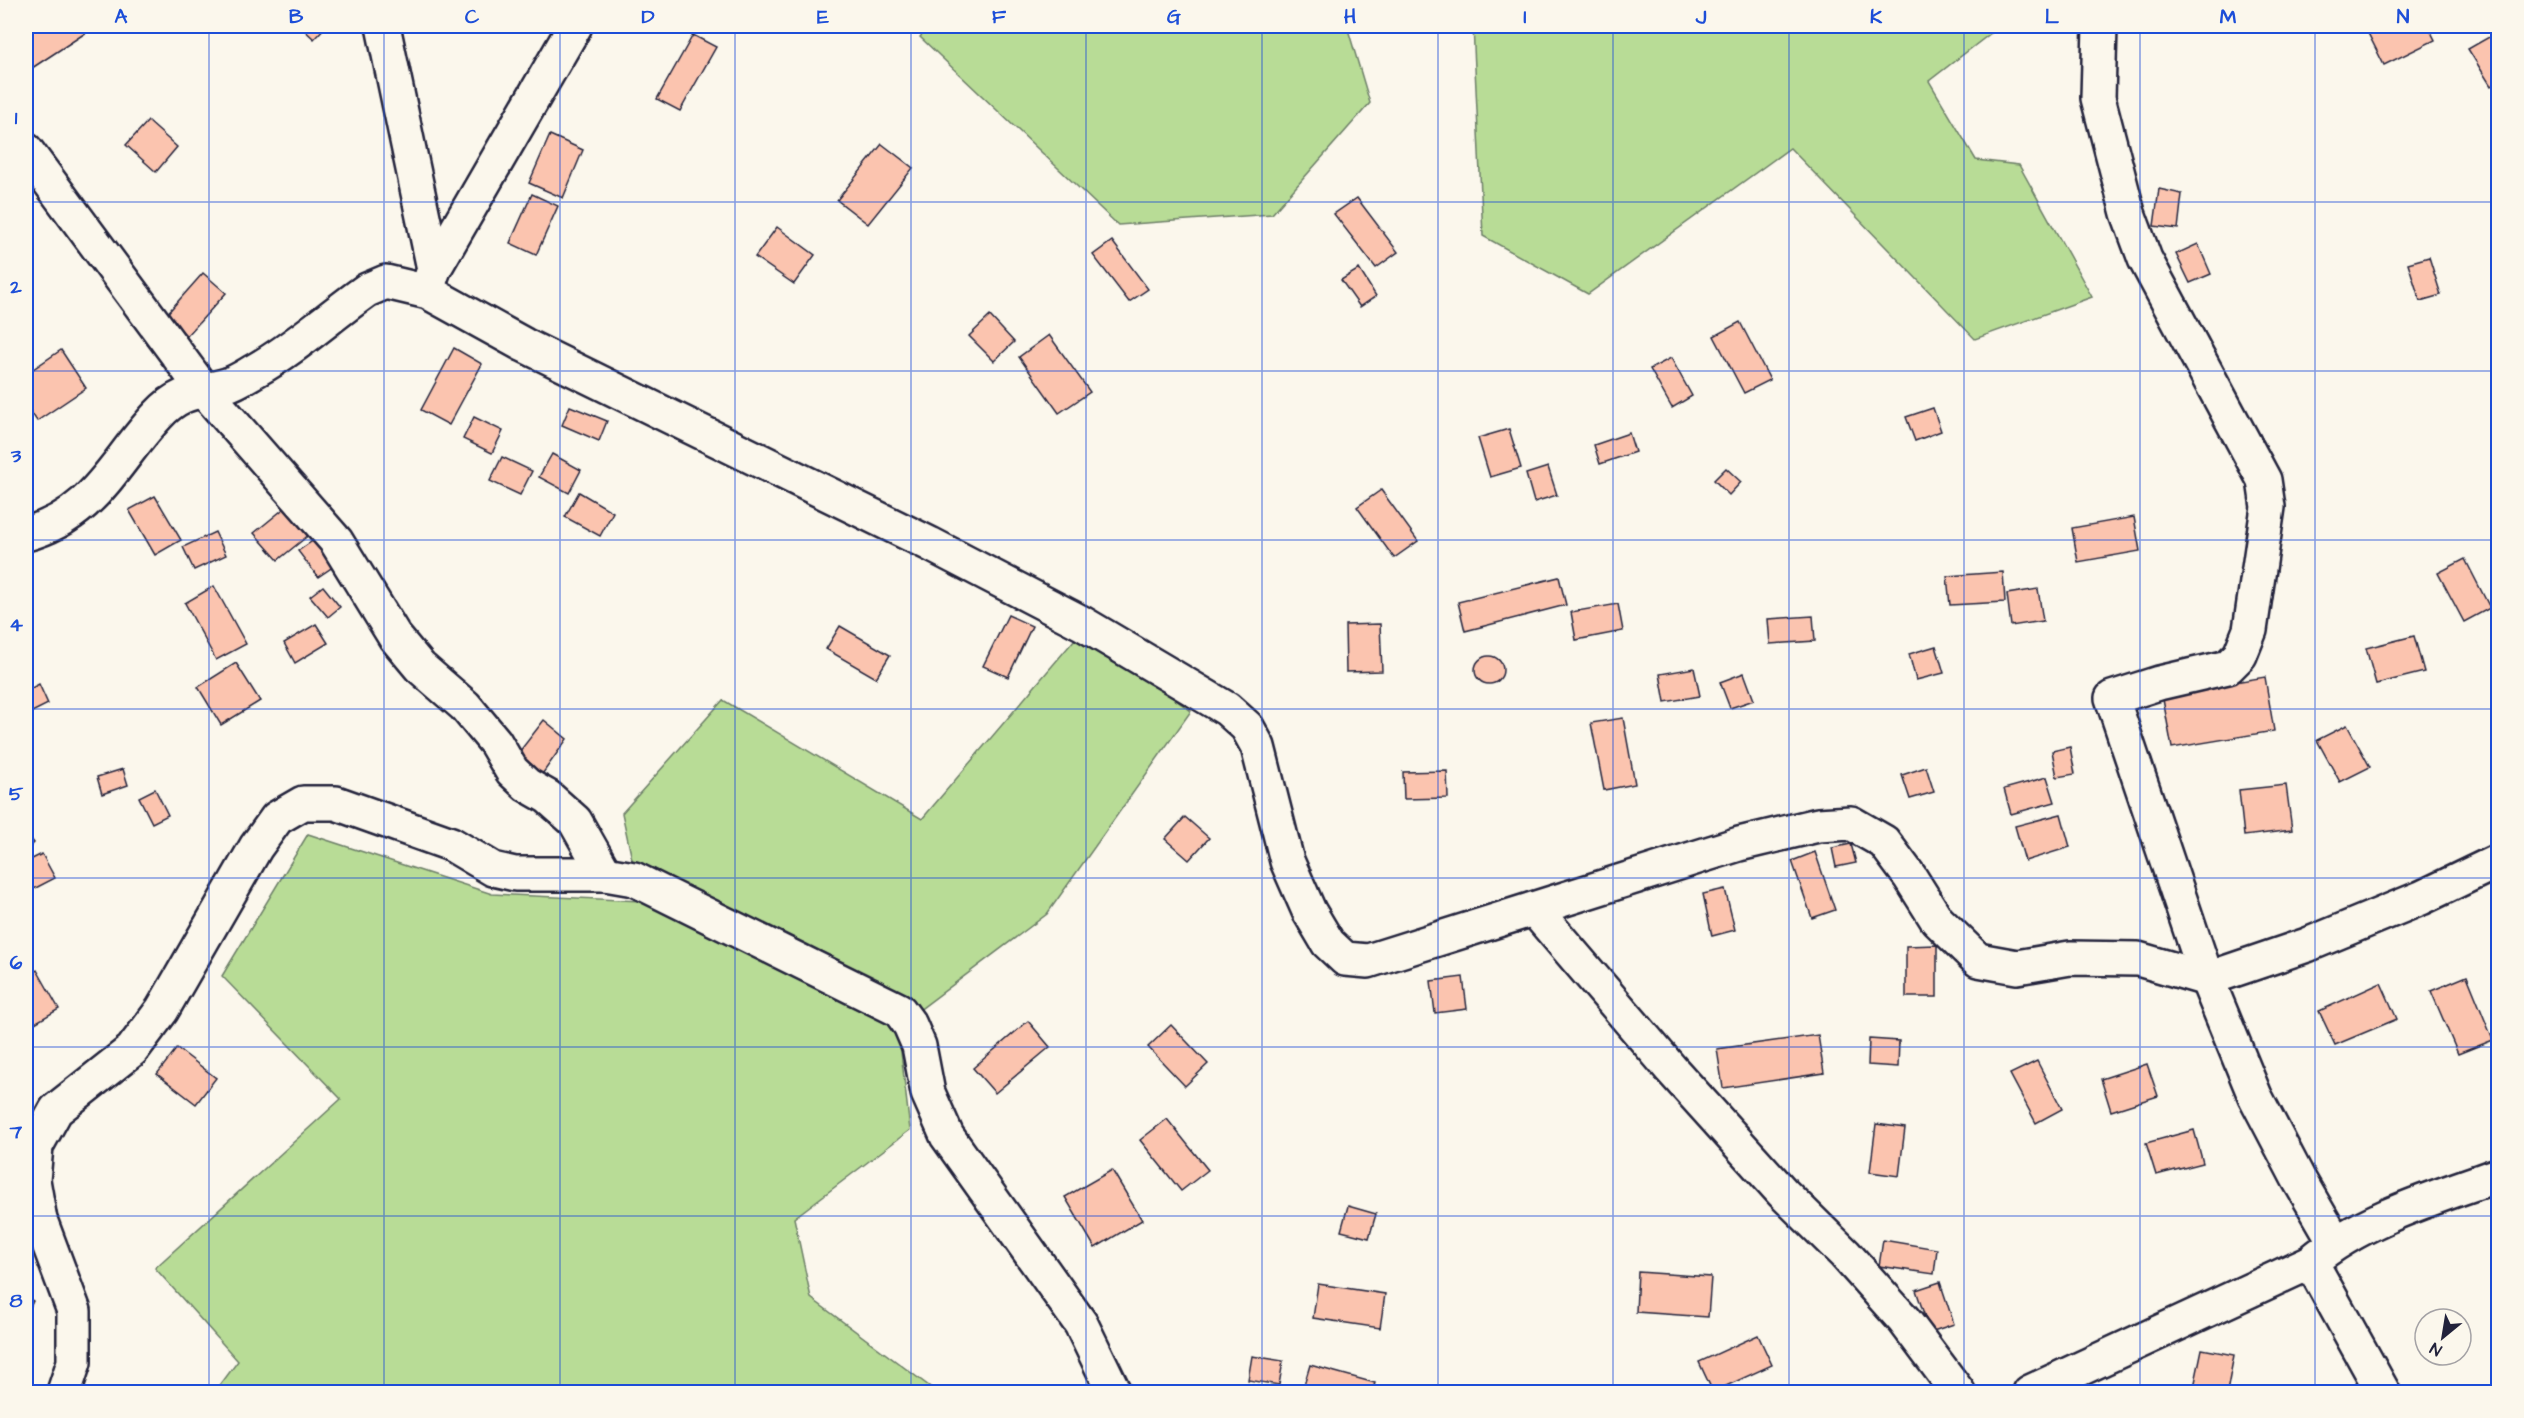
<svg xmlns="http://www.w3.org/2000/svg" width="2524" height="1418" font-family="'Architects Daughter',sans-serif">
<rect width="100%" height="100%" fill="#fbf7ec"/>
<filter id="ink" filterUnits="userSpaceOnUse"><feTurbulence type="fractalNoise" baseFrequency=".0167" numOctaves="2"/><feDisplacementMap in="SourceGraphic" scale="12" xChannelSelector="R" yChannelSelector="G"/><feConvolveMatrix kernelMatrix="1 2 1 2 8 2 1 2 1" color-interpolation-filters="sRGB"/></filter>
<g filter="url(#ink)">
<g fill="#b8dc96" stroke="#6d7f68" stroke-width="1.5">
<polygon points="931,26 1347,26 1370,103 1272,214 1118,225 920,37"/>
<polygon points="1473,26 2000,26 1929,81 1976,160 2019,165 2092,297 1975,339 1790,148 1588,294 1483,236"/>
<polygon points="1081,632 1191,711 1047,914 898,1026 910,1130 794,1218 811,1298 937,1392 215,1392 238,1361 155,1268 341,1099 222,976 308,834 492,894 641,901 622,813 723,700 922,819"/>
</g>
<g fill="#fbc4af" stroke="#22223b" stroke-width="1.5">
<polygon points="39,26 82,26 87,32 26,72 26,34"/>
<polygon points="300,26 326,26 314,39"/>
<polygon points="1370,26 1386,26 1373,32"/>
<polygon points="2384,26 2428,26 2435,40 2384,65 2368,33"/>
<polygon points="2496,33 2498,38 2498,81 2491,86 2468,49"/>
<polygon points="693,35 716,47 680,111 657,99"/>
<polygon points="148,121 177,147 156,172 126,145"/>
<polygon points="550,135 583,150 563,198 529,183"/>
<polygon points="882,144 913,168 868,224 837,200"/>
<polygon points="2159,189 2182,194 2178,229 2154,226"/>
<polygon points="532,194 558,206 536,255 510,243"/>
<polygon points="1357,198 1398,252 1376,268 1334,214"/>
<polygon points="777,227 815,255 794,284 755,257"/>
<polygon points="1112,241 1148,289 1129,302 1093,255"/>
<polygon points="2198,244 2211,274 2190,283 2176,254"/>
<polygon points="2429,257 2441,295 2420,301 2408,263"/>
<polygon points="1359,269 1376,296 1360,307 1341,280"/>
<polygon points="203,273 226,293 187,336 165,316"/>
<polygon points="990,316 1014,342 994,361 969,336"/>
<polygon points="1740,322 1770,380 1744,393 1714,336"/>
<polygon points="1049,335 1090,392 1059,413 1019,357"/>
<polygon points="454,348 482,364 449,425 421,410"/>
<polygon points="61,350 86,388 37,421 26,405 26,374"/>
<polygon points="1671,358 1692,396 1672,408 1650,369"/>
<polygon points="570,406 607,421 599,441 562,425"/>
<polygon points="1933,408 1941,431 1915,441 1906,417"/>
<polygon points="474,417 503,431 492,453 463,439"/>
<polygon points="1509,429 1521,468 1490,477 1478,438"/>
<polygon points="1629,433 1635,452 1600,464 1594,445"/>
<polygon points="552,454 581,470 569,493 539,477"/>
<polygon points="502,457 532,471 520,495 490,481"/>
<polygon points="1548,467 1557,495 1534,502 1526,474"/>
<polygon points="1726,468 1741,482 1729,495 1714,480"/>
<polygon points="1381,490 1418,541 1394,558 1357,507"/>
<polygon points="579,492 613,512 600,536 565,517"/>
<polygon points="155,496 181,540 155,555 129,510"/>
<polygon points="292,502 315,530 278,560 254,533"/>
<polygon points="2134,517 2140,551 2078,562 2072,528"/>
<polygon points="215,532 226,555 194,570 183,547"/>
<polygon points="317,538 337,564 318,577 298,551"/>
<polygon points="2465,559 2490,608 2464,622 2438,573"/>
<polygon points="2003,572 2005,602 1950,605 1947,576"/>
<polygon points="1559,577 1566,605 1465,631 1458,602"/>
<polygon points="214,586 246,644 216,660 185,603"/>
<polygon points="323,586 340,607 328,617 310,596"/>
<polygon points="2038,589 2043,621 2011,626 2007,594"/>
<polygon points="1618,604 1623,631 1576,640 1571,612"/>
<polygon points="1008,615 1032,626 1008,677 983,666"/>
<polygon points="1813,616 1815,641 1770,644 1768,619"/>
<polygon points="316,624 328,643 295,663 284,643"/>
<polygon points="1380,624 1382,671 1346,672 1345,625"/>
<polygon points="840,626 890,655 876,678 826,649"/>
<polygon points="2414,636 2424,672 2376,684 2366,648"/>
<polygon points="1936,646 1944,673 1916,680 1909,654"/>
<circle cx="1489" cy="670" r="14"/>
<polygon points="236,663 260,701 221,725 198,687"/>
<polygon points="1694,668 1700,696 1665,702 1660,674"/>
<polygon points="1744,673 1754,700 1730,708 1720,682"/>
<polygon points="2265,677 2274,731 2172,748 2162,694"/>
<polygon points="39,684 48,704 26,715 26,691"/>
<polygon points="1623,718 1635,784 1604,790 1591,723"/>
<polygon points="544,720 567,739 538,780 512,761"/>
<polygon points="2347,725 2370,767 2340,782 2317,740"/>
<polygon points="2070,747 2075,774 2057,777 2052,751"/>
<polygon points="1926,767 1934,792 1910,799 1902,775"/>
<polygon points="123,769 128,785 102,794 97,777"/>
<polygon points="1447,771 1448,798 1404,799 1403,772"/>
<polygon points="2047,777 2055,802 2011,814 2004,789"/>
<polygon points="2286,785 2292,830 2244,836 2239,790"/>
<polygon points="155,789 168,815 152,823 139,797"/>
<polygon points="2061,814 2070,847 2025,861 2015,826"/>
<polygon points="1185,817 1209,838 1189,860 1165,839"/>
<polygon points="26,833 34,843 26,851"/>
<polygon points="1851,844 1856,863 1836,867 1832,848"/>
<polygon points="1815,852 1835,910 1812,918 1792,861"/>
<polygon points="42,854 55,878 26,893 26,862"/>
<polygon points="1725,889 1735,930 1712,936 1703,894"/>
<polygon points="1937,945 1937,997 1906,997 1906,946"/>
<polygon points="37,970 59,1009 35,1023 26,1007 26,977"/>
<polygon points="2467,976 2493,1040 2458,1054 2431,991"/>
<polygon points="1463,977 1467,1009 1435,1013 1431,981"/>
<polygon points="2381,983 2397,1019 2335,1045 2319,1011"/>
<polygon points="1028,1021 1050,1047 995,1093 973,1068"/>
<polygon points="1171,1025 1208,1064 1185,1086 1148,1047"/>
<polygon points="1818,1035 1824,1073 1723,1088 1717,1049"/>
<polygon points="1869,1039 1899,1041 1898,1067 1868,1065"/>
<polygon points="177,1048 216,1078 196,1104 157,1074"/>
<polygon points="2037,1061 2062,1109 2036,1123 2010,1074"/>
<polygon points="2147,1064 2158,1096 2111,1111 2101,1079"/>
<polygon points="1167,1119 1208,1170 1181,1191 1140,1140"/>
<polygon points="1876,1124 1905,1128 1899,1176 1870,1172"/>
<polygon points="2194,1130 2203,1163 2156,1175 2146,1143"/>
<polygon points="1112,1170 1142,1220 1095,1248 1065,1197"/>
<polygon points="1348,1206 1376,1214 1369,1238 1341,1231"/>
<polygon points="1883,1240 1937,1249 1934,1274 1879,1266"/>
<polygon points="1638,1272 1711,1277 1708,1317 1636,1312"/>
<polygon points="1940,1282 1954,1324 1930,1332 1916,1290"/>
<polygon points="1318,1284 1385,1294 1380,1328 1313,1318"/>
<polygon points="26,1297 33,1301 26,1316"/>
<polygon points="1758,1335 1772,1365 1713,1392 1699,1362"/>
<polygon points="2202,1349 2234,1355 2227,1392 2193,1392"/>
<polygon points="1252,1356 1283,1361 1279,1385 1248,1380"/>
<polygon points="1310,1365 1375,1383 1372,1392 1302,1392"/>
</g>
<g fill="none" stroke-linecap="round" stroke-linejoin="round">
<g stroke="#22223b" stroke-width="38">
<g id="street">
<polyline points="383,26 434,269 431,278"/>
<polyline points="2100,26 2098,98 2128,213 2145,259 2264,480 2268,507 2250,630 2240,655 2228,667 2159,683 2112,698 2207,979 2255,1096 2298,1178 2335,1242"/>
<polyline points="26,150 202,388 336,541 395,637 420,667 465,706 495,742 512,771 527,785 548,797 575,821 605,874"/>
<polyline points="434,269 575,26"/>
<path d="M 26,534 C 95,515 113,463 158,415 C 181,390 198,393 227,385 C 237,382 247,375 256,370 C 295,348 330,316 367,290 L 386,282 L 428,292 L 524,345 L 930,544 L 1082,623 L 1227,709 L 1247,727 L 1258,747 L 1287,861 L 1309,911 L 1328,943 L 1345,959 L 1368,961 L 1739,844 L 1818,825 L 1851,823 L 1884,842 L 1910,877 L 1937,920 L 1978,960 L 2017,967 L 2070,958 L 2138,959 L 2207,979 L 2307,945 L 2421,898 L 2498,861"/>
<polyline points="1535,910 1671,1069 1783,1193 1845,1254 1904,1320 1958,1392"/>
<polyline points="2311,1262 2383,1392"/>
<polyline points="64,1392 74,1362 74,1311 40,1220 33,1180 36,1146 56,1110 132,1050 162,1010 256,847 277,818 303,803 336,803 451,844 493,869 515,874 605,874 634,879 899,1010 910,1025 919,1046 928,1093 947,1136 1081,1324 1114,1392"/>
<path d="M 2030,1392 L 2311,1262 C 2361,1219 2436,1197 2498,1175"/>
</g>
</g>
<use href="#street" stroke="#fbf7ec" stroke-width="33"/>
</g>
</g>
<path fill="none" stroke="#1d4ed8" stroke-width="1.5" stroke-opacity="0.55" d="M 209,26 L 209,1392M 384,26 L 384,1392M 560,26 L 560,1392M 735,26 L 735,1392M 911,26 L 911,1392M 1086,26 L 1086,1392M 1262,26 L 1262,1392M 1438,26 L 1438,1392M 1613,26 L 1613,1392M 1789,26 L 1789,1392M 1964,26 L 1964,1392M 2140,26 L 2140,1392M 2315,26 L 2315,1392M 26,202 L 2498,202M 26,371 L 2498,371M 26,540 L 2498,540M 26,709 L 2498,709M 26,878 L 2498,878M 26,1047 L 2498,1047M 26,1216 L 2498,1216"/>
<rect width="2524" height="1418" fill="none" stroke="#fbf7ec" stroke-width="66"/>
<g transform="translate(2443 1337) rotate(210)"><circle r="28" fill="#fbf7ec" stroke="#a4a2a5" stroke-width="1.5"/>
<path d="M0-4.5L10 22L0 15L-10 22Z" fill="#22223b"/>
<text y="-9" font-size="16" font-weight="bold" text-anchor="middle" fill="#22223b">N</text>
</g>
<rect x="33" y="33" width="2458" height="1352" fill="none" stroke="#1d4ed8" stroke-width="2"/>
<g font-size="20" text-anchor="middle" font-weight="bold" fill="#1d4ed8">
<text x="121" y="23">A</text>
<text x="296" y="23">B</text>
<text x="472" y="23">C</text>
<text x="648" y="23">D</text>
<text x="823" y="23">E</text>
<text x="999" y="23">F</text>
<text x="1174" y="23">G</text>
<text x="1350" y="23">H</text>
<text x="1525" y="23">I</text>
<text x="1701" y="23">J</text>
<text x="1876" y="23">K</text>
<text x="2052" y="23">L</text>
<text x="2228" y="23">M</text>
<text x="2403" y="23">N</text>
<text x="16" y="124">1</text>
<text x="16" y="293">2</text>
<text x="16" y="462">3</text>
<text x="16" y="631">4</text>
<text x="16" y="800">5</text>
<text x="16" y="969">6</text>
<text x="16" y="1138">7</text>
<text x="16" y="1307">8</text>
</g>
</svg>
